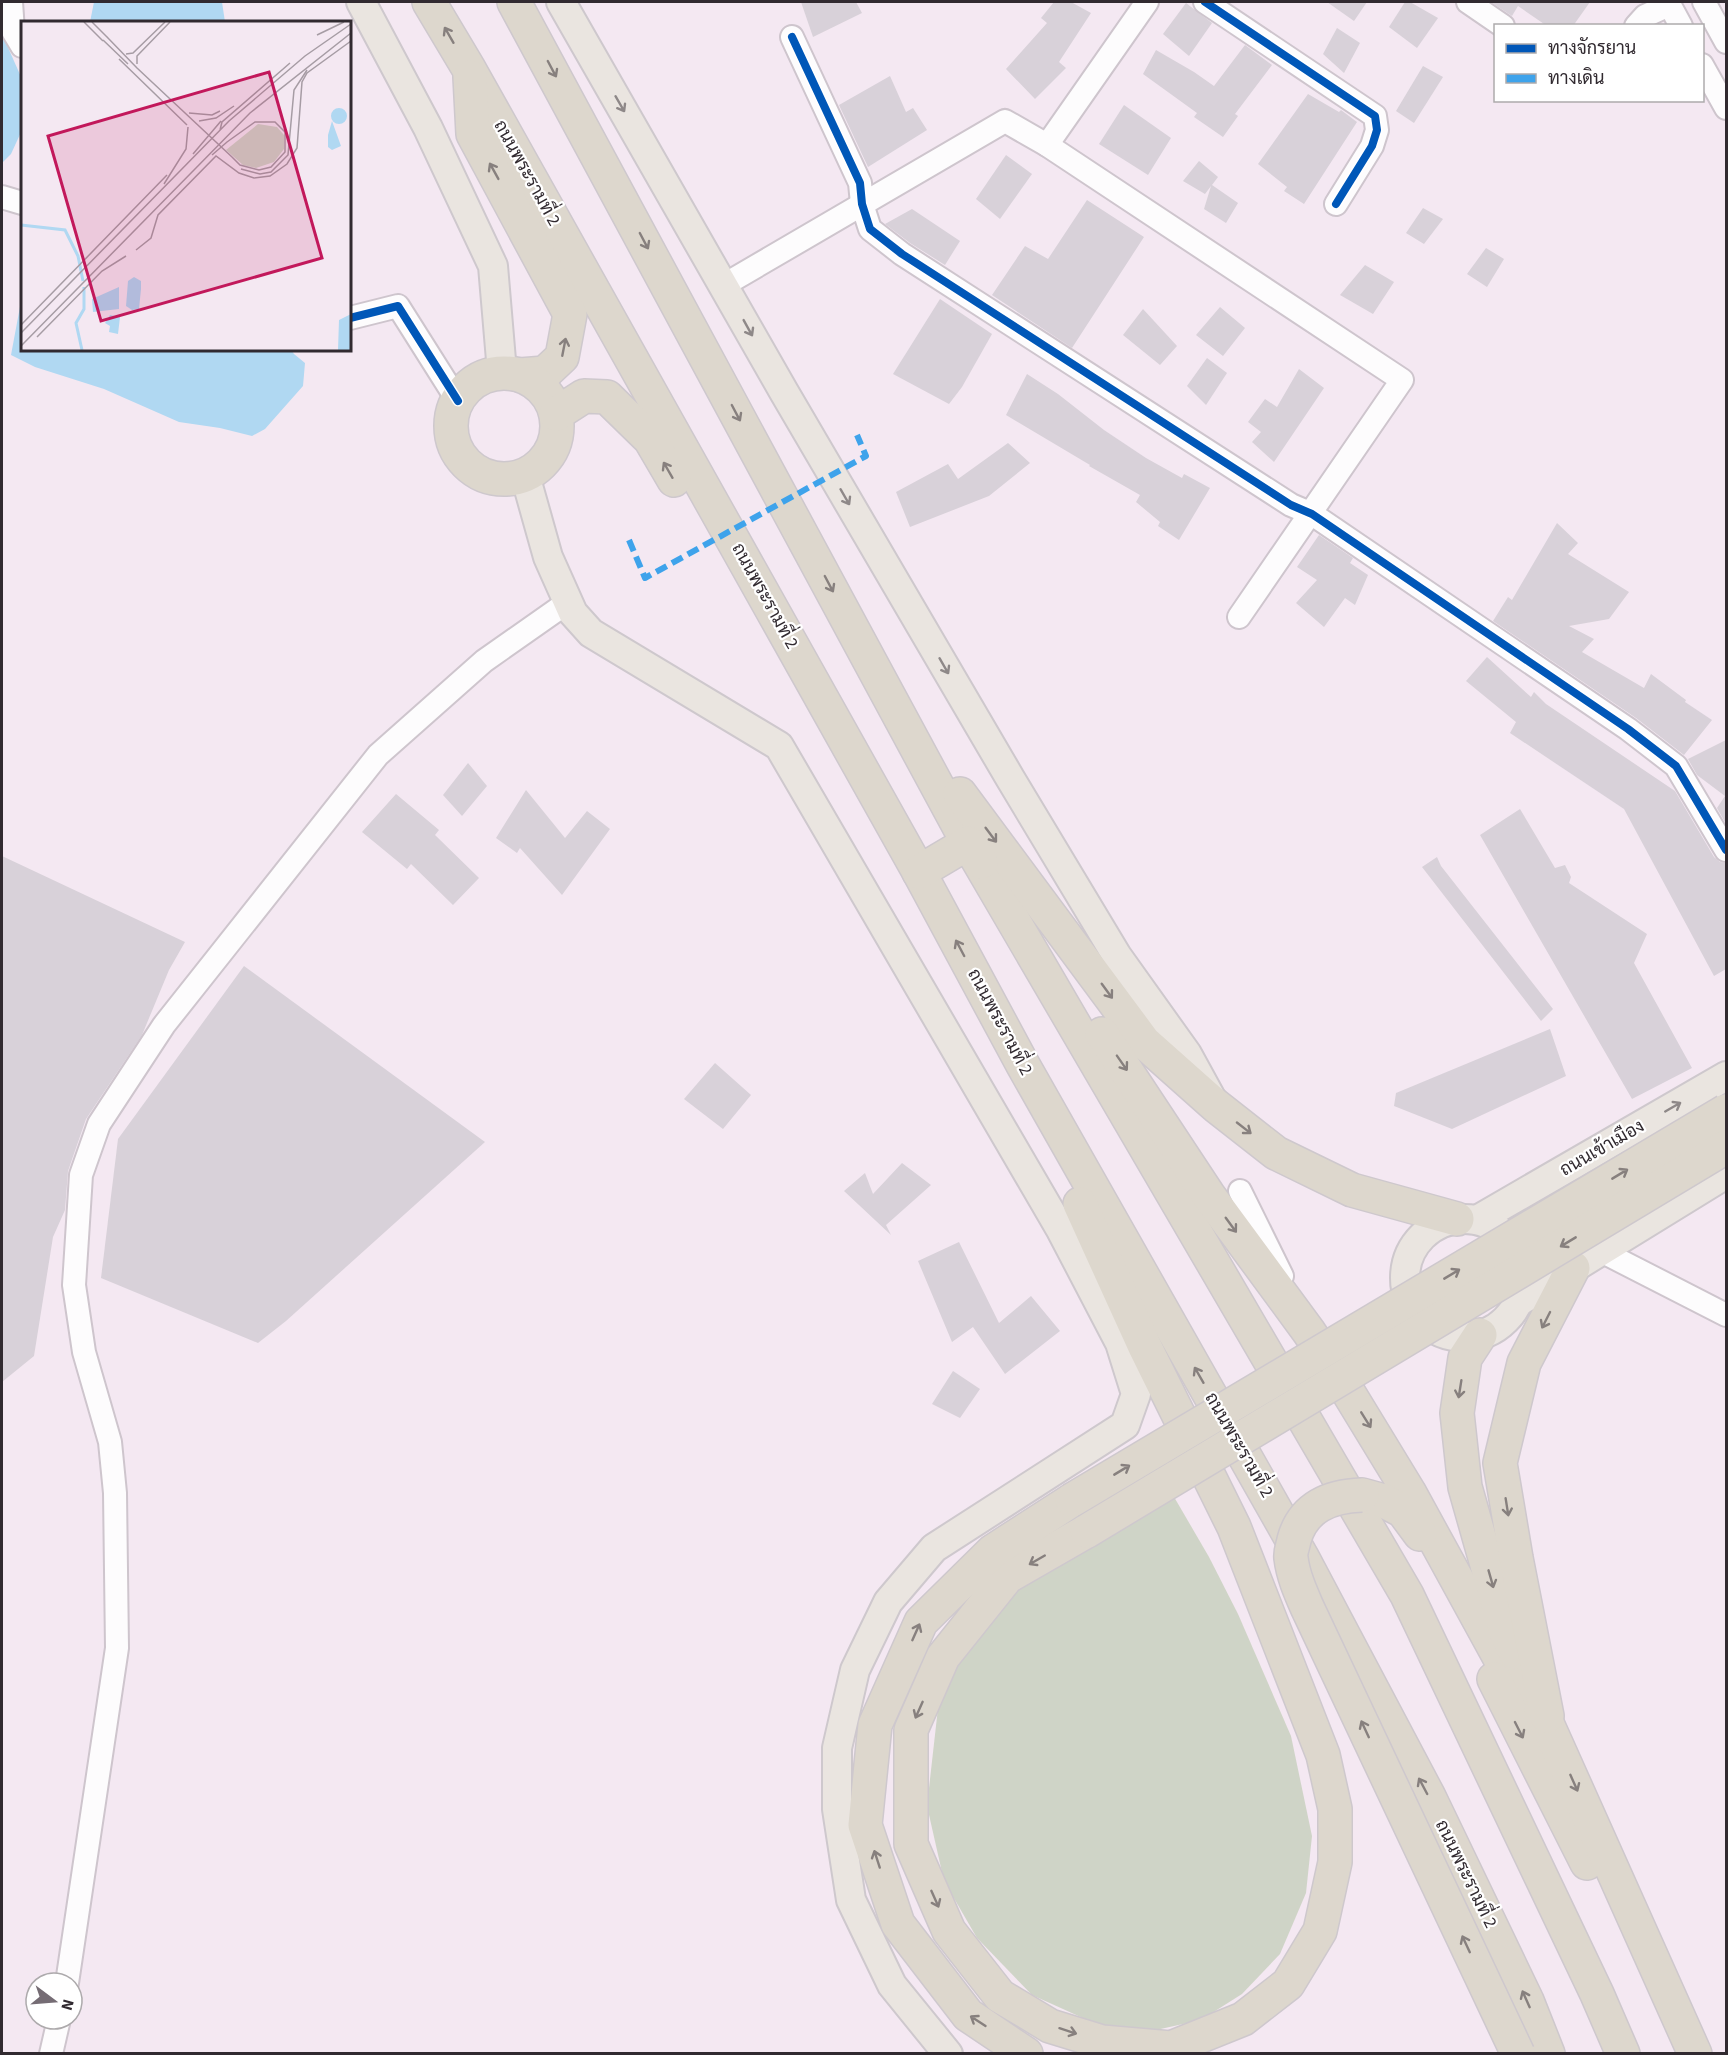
<svg xmlns="http://www.w3.org/2000/svg" width="1728" height="2055" font-family="'Source Sans 3',Sarabun,sans-serif">
<rect width="100%" height="100%" fill="#f4e8f2"/>
<polygon fill="#cfd4c7" points="1170,1490 1209,1557 1238,1614 1291,1736 1312,1836 1306,1893 1280,1954 1242,1994 1201,2020 1156,2030 1105,2028 1032,1995 977,1938 944,1881 927,1806 938,1708 950,1675 999,1601"/>
<g fill="#b0d8f2">
<polygon points="94,2 222,2 225,22 90,22"/>
<polygon points="2,34 22,79 22,130 11,154 2,163"/>
<polygon points="22,296 22,350 291,350 294,354 305,363 303,386 265,429 252,436 220,428 179,422 104,389 35,367 11,355"/>
</g>
<g fill="#d8d1d9">
<polygon points="801,2 856,2 862,13 813,37"/>
<polygon points="1054,2 1071,2 1091,13 1059,62 1066,68 1035,99 1006,69 1047,23 1041,18"/>
<polygon points="1327,2 1367,2 1354,21"/>
<polygon points="1405,2 1410,2 1438,18 1417,48 1389,27"/>
<polygon points="1491,2 1590,2 1573,26 1547,26 1518,6 1512,16"/>
<polygon points="1186,3 1212,23 1189,56 1163,34"/>
<polygon points="1337,28 1360,43 1344,73 1323,54"/>
<polygon points="1245,45 1272,65 1235,114 1238,116 1223,137 1194,117 1197,113 1143,74 1156,50 1194,72 1214,86"/>
<polygon points="1423,66 1443,77 1414,123 1396,111"/>
<polygon points="890,76 906,112 913,108 927,130 868,167 839,105"/>
<polygon points="1308,94 1339,112 1341,110 1357,122 1304,204 1284,191 1287,187 1258,164"/>
<polygon points="1124,105 1171,138 1148,175 1099,144"/>
<polygon points="1006,155 1032,174 1000,219 976,199"/>
<polygon points="1199,161 1218,177 1212,185 1238,203 1226,223 1204,209 1211,186 1205,194 1183,181"/>
<polygon points="1087,200 1144,237 1072,348 992,295 1025,246 1048,259"/>
<polygon points="1423,208 1443,219 1424,244 1406,233"/>
<polygon points="912,209 960,241 945,265 910,243 885,224"/>
<polygon points="1486,248 1504,259 1487,287 1467,274"/>
<polygon points="1365,265 1394,282 1373,314 1340,295"/>
<polygon points="940,299 992,334 962,387 949,404 893,374"/>
<polygon points="1220,307 1245,328 1223,356 1196,335"/>
<polygon points="1143,309 1177,346 1160,365 1123,335"/>
<polygon points="1207,358 1227,373 1206,405 1187,386"/>
<polygon points="1299,369 1324,388 1274,462 1252,442 1261,432 1248,422 1265,399 1277,407"/>
<polygon points="1027,374 1058,394 1104,430 1146,458 1182,478 1184,474 1210,488 1179,540 1158,526 1160,522 1136,502 1140,495 1089,466 1090,465 1006,415"/>
<polygon points="1008,443 1030,463 989,496 910,527 896,492 948,464 958,479"/>
<polygon points="1557,523 1578,543 1568,554 1629,592 1609,619 1569,626 1594,639 1582,652 1644,688 1651,674 1686,700 1685,702 1712,720 1684,755 1636,718 1493,621 1508,597 1512,600"/>
<polygon points="1319,535 1353,558 1350,563 1368,575 1355,605 1345,598 1324,627 1296,603 1317,580 1297,567"/>
<polygon points="1487,657 1531,697 1534,692 1546,704 1675,791 1714,857 1720,862 1726,863 1726,969 1714,976 1624,809 1510,733 1516,722 1466,681"/>
<polygon points="1726,740 1726,824 1717,808 1725,796 1697,775 1688,759"/>
<polygon points="468,763 487,786 462,816 443,795"/>
<polygon points="526,790 565,838 587,811 610,829 562,895 520,848 517,853 496,838"/>
<polygon points="396,794 439,830 435,835 479,878 453,905 411,864 407,869 362,832"/>
<polygon points="1520,809 1555,868 1565,865 1571,877 1569,883 1647,934 1634,963 1692,1068 1632,1099 1480,835"/>
<polygon points="2,856 185,942 169,970 142,1035 86,1119 68,1171 65,1210 53,1237 34,1356 2,1382"/>
<polygon points="1437,857 1441,866 1553,1009 1541,1021 1422,867"/>
<polygon points="244,966 485,1142 286,1321 258,1343 101,1278 118,1139"/>
<polygon points="1550,1029 1566,1076 1452,1129 1394,1106 1396,1093"/>
<polygon points="715,1063 751,1095 723,1129 684,1099"/>
<polygon points="902,1163 931,1185 886,1225 891,1235 844,1191 865,1173 873,1194"/>
<polygon points="959,1242 999,1323 1031,1296 1060,1331 1005,1374 973,1327 952,1342 918,1261"/>
<polygon points="953,1371 980,1389 960,1418 932,1404"/>
</g>
<g fill="none" stroke-linecap="round" stroke-linejoin="round">
<g stroke="#cec5cd" stroke-width="26">
<g id="minor">
<polyline points="11,2 13,31 22,46"/>
<polyline points="1205,2 1375,116 1377,130 1372,146 1336,204"/>
<polyline points="1468,2 1503,26"/>
<polyline points="1668,2 1681,26"/>
<polyline points="1704,2 1726,42"/>
<polyline points="1636,26 1645,16 1669,5"/>
<polyline points="792,37 860,183 862,204 870,229 902,254 1291,505 1312,514 1628,729 1676,766 1726,850"/>
<polyline points="1702,65 1726,108"/>
<polyline points="1047,145 1147,2"/>
<polyline points="2,197 22,203"/>
<polyline points="724,285 1005,121 1047,145 1402,380 1239,617"/>
<polyline points="350,318 398,306 458,401"/>
<polyline points="1240,1191 1282,1276"/>
<polyline points="1601,1251 1726,1315"/>
<polyline points="67,1983 117,1648 115,1493 110,1442 84,1352 74,1285 81,1175 99,1124 164,1025 378,755 484,661 568,602"/>
<polyline points="51,2054 59,2019"/>
</g>
</g>
<g stroke="#cec8cd" stroke-width="32">
<g id="major">
<polyline points="361,2 428,128 493,266 502,372"/>
<polyline points="561,2 784,392 1010,778 1117,956 1187,1054 1210,1096"/>
<polyline points="525,475 548,557 573,613 591,633 779,746 1061,1230 1120,1343 1136,1394 1125,1425 934,1548 888,1602 855,1670 837,1748 837,1809 851,1900 892,1985 948,2054"/>
<circle cx="1464" cy="1278" r="59"/>
<polyline points="1477,1220 1726,1076"/>
<polyline points="1518,1302 1726,1174"/>
</g>
</g>
<g stroke="#cec8cd" stroke-width="36">
<g id="highway">
<polyline points="429,2 469,69 919,872 1023,1065 1303,1559 1429,1797 1527,2001 1548,2054"/>
<polyline points="514,2 968,843 1407,1595 1597,1994 1623,2054"/>
<polyline points="470,77 473,134 570,314 562,357 545,373 520,375"/>
<circle cx="504" cy="426" r="53"/>
<polyline points="556,414 584,396 607,397 650,439 674,480"/>
<polyline points="960,794 1144,1042 1216,1106 1276,1153 1352,1190 1457,1219"/>
<polyline points="919,872 968,843 981,862"/>
<polyline points="1102,1034 1209,1196 1309,1332 1342,1382 1409,1492 1500,1658 1549,1730"/>
<polyline points="1080,1204 1145,1347 1234,1527 1323,1755 1335,1809 1335,1862 1320,1931 1288,1984 1243,2019 1171,2048 1102,2042 1050,2026 1000,1996 949,1931 911,1844 911,1730 943,1657 1007,1577 1087,1531"/>
<polyline points="1480,1335 1465,1358 1457,1413 1465,1487 1506,1632 1515,1652"/>
<polyline points="1362,1495 1384,1501 1403,1511 1420,1534"/>
<polyline points="1494,1679 1587,1863"/>
<polyline points="1541,1710 1695,2054"/>
<polyline points="1547,1716 1516,1558 1500,1463 1524,1363 1573,1268"/>
<polyline points="1026,2054 968,2015 898,1924 865,1825 875,1725 921,1622 993,1551 1072,1500"/>
</g>
</g>
<use href="#minor" stroke="#fdfcfd" stroke-width="22"/>
<use href="#major" stroke="#eae5e0" stroke-width="28"/>
<use href="#highway" stroke="#ddd7cd" stroke-width="33"/>
<g stroke="#cec8cd" stroke-width="36" stroke-linecap="butt">
<g id="highway-bridge">
<path d="M 1362,1495 C 1330,1496 1303,1507 1294,1540 C 1293,1546 1290,1552 1291,1558 C 1293,1575 1300,1591 1307,1607 L 1518,2054"/>
<polyline points="1072,1500 1726,1111"/>
<polyline points="1087,1531 1726,1147"/>
</g>
</g>
<use href="#highway-bridge" stroke="#ddd7cd" stroke-width="33"/>
<polyline stroke="#3ea3eb" stroke-width="6" stroke-dasharray="12 6" stroke-linecap="butt" points="629,540 645,578 866,456 857,435"/>
<g stroke="#fff" stroke-width="11">
<g id="cycleway">
<polyline points="1205,2 1375,116 1377,130 1372,146 1336,204"/>
<polyline points="792,37 860,183 862,204 870,229 902,254 1291,505 1312,514 1628,729 1676,766 1726,850"/>
<polyline points="350,318 398,306 458,401"/>
</g>
</g>
<use href="#cycleway" stroke="#0057b8" stroke-width="8"/>
</g>
<defs><path id="oneway-shaft" d="M-6 0H5M1.5-3L5.5 0L1.5 3" fill="none" stroke-width="1.6" stroke-linecap="round" stroke-linejoin="round" transform="scale(1.5)"/></defs>
<g stroke="#87807e">
<use href="#oneway-shaft" transform="translate(449 35) rotate(-120)"/>
<use href="#oneway-shaft" transform="translate(552 69) rotate(62)"/>
<use href="#oneway-shaft" transform="translate(494 171) rotate(-119)"/>
<use href="#oneway-shaft" transform="translate(644 241) rotate(62)"/>
<use href="#oneway-shaft" transform="translate(564 347) rotate(-79)"/>
<use href="#oneway-shaft" transform="translate(736 413) rotate(62)"/>
<use href="#oneway-shaft" transform="translate(668 470) rotate(-120)"/>
<use href="#oneway-shaft" transform="translate(829 584) rotate(62)"/>
<use href="#oneway-shaft" transform="translate(991 835) rotate(53)"/>
<use href="#oneway-shaft" transform="translate(960 948) rotate(-118)"/>
<use href="#oneway-shaft" transform="translate(1107 991) rotate(54)"/>
<use href="#oneway-shaft" transform="translate(1122 1063) rotate(55)"/>
<use href="#oneway-shaft" transform="translate(1244 1128) rotate(38)"/>
<use href="#oneway-shaft" transform="translate(1620 1174) rotate(-31)"/>
<use href="#oneway-shaft" transform="translate(1231 1225) rotate(54)"/>
<use href="#oneway-shaft" transform="translate(1568 1242) rotate(149)"/>
<use href="#oneway-shaft" transform="translate(1452 1274) rotate(-31)"/>
<use href="#oneway-shaft" transform="translate(1546 1320) rotate(117)"/>
<use href="#oneway-shaft" transform="translate(1199 1375) rotate(-120)"/>
<use href="#oneway-shaft" transform="translate(1460 1389) rotate(99)"/>
<use href="#oneway-shaft" transform="translate(1366 1420) rotate(58)"/>
<use href="#oneway-shaft" transform="translate(1122 1470) rotate(-31)"/>
<use href="#oneway-shaft" transform="translate(1507 1507) rotate(81)"/>
<use href="#oneway-shaft" transform="translate(1037 1560) rotate(150)"/>
<use href="#oneway-shaft" transform="translate(1491 1579) rotate(74)"/>
<use href="#oneway-shaft" transform="translate(916 1632) rotate(-66)"/>
<use href="#oneway-shaft" transform="translate(919 1710) rotate(114)"/>
<use href="#oneway-shaft" transform="translate(1365 1729) rotate(-115)"/>
<use href="#oneway-shaft" transform="translate(1519 1730) rotate(63)"/>
<use href="#oneway-shaft" transform="translate(1574 1783) rotate(66)"/>
<use href="#oneway-shaft" transform="translate(1423 1786) rotate(-118)"/>
<use href="#oneway-shaft" transform="translate(877 1859) rotate(-108)"/>
<use href="#oneway-shaft" transform="translate(935 1899) rotate(66)"/>
<use href="#oneway-shaft" transform="translate(1466 1944) rotate(-115)"/>
<use href="#oneway-shaft" transform="translate(1526 1999) rotate(-114)"/>
<use href="#oneway-shaft" transform="translate(978 2021) rotate(-147)"/>
<use href="#oneway-shaft" transform="translate(1068 2031) rotate(18)"/>
</g>
<g stroke="#8e8888">
<use href="#oneway-shaft" transform="translate(620 104) rotate(60)"/>
<use href="#oneway-shaft" transform="translate(748 328) rotate(61)"/>
<use href="#oneway-shaft" transform="translate(845 497) rotate(60)"/>
<use href="#oneway-shaft" transform="translate(944 666) rotate(60)"/>
<use href="#oneway-shaft" transform="translate(1673 1107) rotate(-30)"/>
</g>
<g text-anchor="middle" dominant-baseline="central" stroke-width="4.5" stroke-linejoin="round" paint-order="stroke">
<g font-size="18" fill="#312a30" stroke="#fff">
<text transform="translate(527 173) rotate(61)">ถนนพระรามที่ 2</text>
<text transform="translate(765 596) rotate(61)">ถนนพระรามที่ 2</text>
<text transform="translate(1000 1022) rotate(62)">ถนนพระรามที่ 2</text>
<text transform="translate(1602 1148) rotate(-30)">ถนนเข้าเมือง</text>
<text transform="translate(1239 1445) rotate(60)">ถนนพระรามที่ 2</text>
<text transform="translate(1466 1874) rotate(64)">ถนนพระรามที่ 2</text>
</g>
</g>
<g transform="translate(21 21)">
<rect width="330" height="330" fill="#f4e8f2"/>
<path d="M 237,103 L 256,106 L 263,114 L 263,128 L 253,141 L 235,147 L 222,144 L 205,129 Z" fill="#cfd4c7"/>
<path d="M310 95a8 8 0 1 1 16 0a8 8 0 1 1-16 0ZM 311,100 L 320,125 L 311,129 L 307,126 L 307,114 ZM 113,256 L 120,260 L 120,268 L 118,288 L 111,289 L 105,285 L 107,260 ZM 98,266 L 98,288 L 72,291 L 71,278 ZM 330,293 L 330,329 L 317,329 L 318,299 ZM 89,294 L 99,296 L 97,313 L 88,311 L 89,305 L 84,302 Z" fill="#b0d8f2"/>
<path fill="none" stroke="#b0d8f2" stroke-width="3" d="M 0,204 L 44,209 L 57,235 L 62,260M 61,329 L 55,302 L 63,288 L 63,266"/>
<path fill="none" stroke="#a69ca4" stroke-width="1.5" d="M 63,1 L 82,20M 71,1 L 88,18M 296,14 L 323,1M 86,16 L 116,47 L 211,136 L 219,144 L 238,149 L 250,146 L 264,131 L 264,111 L 254,101 L 234,101 L 206,121 L 191,134M 82,19 L 107,43M 105,33 L 112,32 L 144,1M 98,38 L 166,104M 116,43 L 116,35 L 149,1M 168,92 L 191,94 L 199,90M 178,100 L 195,97 L 213,85M 199,109 L 201,101 L 269,42M 172,133 L 200,100M 220,148 L 239,153 L 250,151 L 267,134 L 273,69 L 286,49M 143,163 L 165,128 L 167,106M 115,229 L 130,217 L 137,194 L 195,135 L 218,152 L 233,157 L 249,155 L 266,143 L 276,127 L 281,61 L 286,52 L 330,20M 0,304 L 146,154M 0,312 L 208,100 L 284,35 L 330,3M 16,316 L 81,250 L 105,235M 0,325 L 229,92 L 330,12"/>
<path fill="#c2185b" fill-opacity="0.15" stroke="#c2185b" stroke-width="3" d="M 248,51 L 301,237 L 80,300 L 27,115 Z"/>
<rect width="330" height="330" fill="none" stroke="#312a30" stroke-width="3"/>
</g>
<rect width="1728" height="2055" fill="none" stroke="#312a30" stroke-width="6"/>
<rect x="1494" y="24" width="210" height="78" fill="#ffffff" stroke="#adaaac" stroke-width="1.5"/>
<rect x="1506" y="44" width="30" height="9" fill="#0057b8" stroke="#adaaac" stroke-width="1.5"/>
<text x="1548" y="54" font-size="18" fill="#312a30">ทางจักรยาน</text>
<rect x="1506" y="74" width="30" height="9" fill="#3ea3eb" stroke="#adaaac" stroke-width="1.5"/>
<text x="1548" y="84" font-size="18" fill="#312a30">ทางเดิน</text>
<g transform="translate(54 2001) rotate(106)"><circle r="28" fill="#ffffff" stroke="#adaaac" stroke-width="1.5"/>
<path d="M0-4.5L10 22L0 15L-10 22Z" fill="#756c74"/>
<text y="-9" font-size="16" font-weight="bold" text-anchor="middle" fill="#312a30">N</text>
</g>
</svg>
